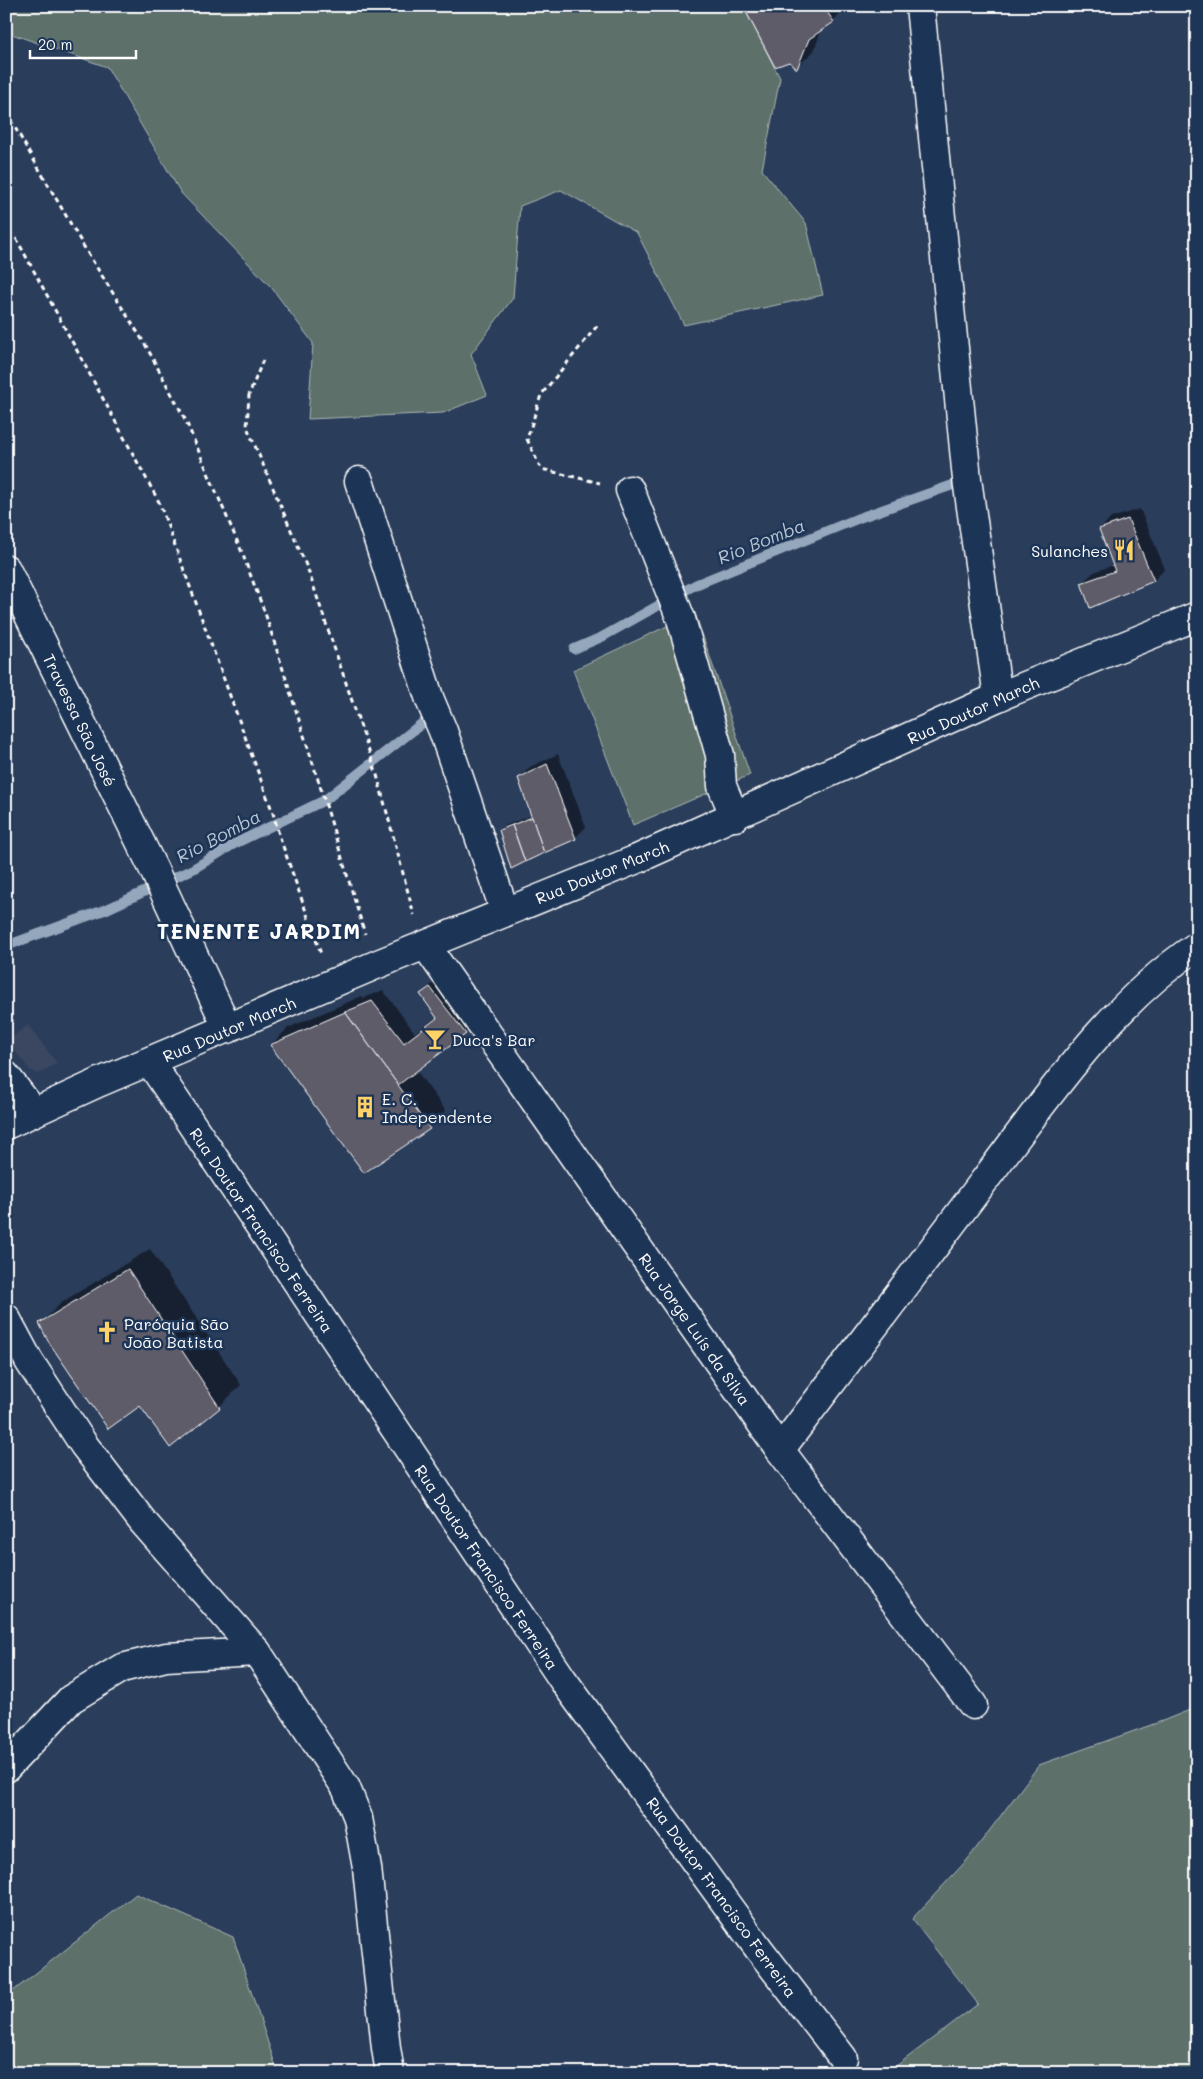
<svg xmlns="http://www.w3.org/2000/svg" width="1203" height="2079" font-family="Mali,sans-serif">
<rect width="100%" height="100%" fill="#2a3d5b"/>
<filter id="ink" filterUnits="userSpaceOnUse"><feTurbulence type="fractalNoise" baseFrequency=".02" numOctaves="2"/><feDisplacementMap in="SourceGraphic" scale="10" xChannelSelector="R" yChannelSelector="G"/><feConvolveMatrix kernelMatrix="1 2 1 2 8 2 1 2 1" color-interpolation-filters="sRGB"/></filter>
<g filter="url(#ink)">
<polygon fill="#3a4660" points="28,1025 57,1063 39,1074 30,1070 7,1041"/>
<g fill="#5d706b" stroke="#aeb8b5">
<polygon points="6,6 743,6 780,78 762,170 806,223 823,295 684,325 637,233 561,190 520,206 513,298 471,354 487,395 443,413 308,419 313,343 271,287 181,193 107,67 6,32"/>
<polygon points="695,613 750,775 633,825 573,670"/>
<polygon points="1197,1707 1197,2073 887,2073 978,2004 912,1919 968,1859 1039,1765 1165,1720"/>
<polygon points="136,1894 233,1937 278,2073 6,2073 6,1993 12,1992"/>
</g>
<g fill="#0007">
<polygon points="744,6 847,6 833,21 822,28 814,51 797,67"/>
<polygon points="1140,509 1165,569 1154,580 1082,583 1094,572 1114,565 1100,529 1111,518"/>
<polygon points="558,754 586,827 575,838 500,830 506,825 532,815 519,778 530,767"/>
<polygon points="441,976 476,1022 465,1033 416,1070 446,1111 429,1128 365,1171 271,1045 288,1028 362,996 364,998 383,990 415,1033 437,1017 421,994"/>
<polygon points="150,1249 241,1385 219,1407 170,1446 140,1405 41,1323 62,1302"/>
</g>
<g fill="none" stroke-linecap="round" stroke-linejoin="round">
<g stroke="#95a7bc" stroke-width="10">
<polyline points="574,649 602,637 695,585 859,518 967,480"/>
<polyline points="6,946 107,909 193,869 234,844 325,800 425,721"/>
</g>
</g>
<g fill="#5f5c6b" stroke="#fff">
<polygon points="743,6 823,6 834,22 809,39 797,69 789,62 775,67"/>
<polygon points="1128,519 1154,581 1090,608 1081,583 1115,571 1099,529"/>
<polygon points="547,764 576,839 544,853 518,778"/>
<polygon points="532,817 544,853 525,862 512,825"/>
<polygon points="512,825 525,862 511,869 499,830"/>
<polygon points="430,987 466,1034 398,1085 345,1012 372,1001 404,1043 437,1018 420,994"/>
<polygon points="345,1012 430,1129 364,1173 270,1045"/>
<polygon points="128,1269 220,1408 170,1448 140,1406 108,1429 48,1341 39,1323"/>
</g>
<g fill="none" stroke-linecap="round" stroke-linejoin="round">
<g stroke="#fff" stroke-width="31">
<g id="street">
<polyline points="920,6 967,479 998,697"/>
<polyline points="359,481 430,700 443,731 505,912"/>
<polyline points="630,490 681,619 720,755 722,786 735,817"/>
<polyline points="6,569 154,870 228,1029"/>
<polyline points="426,946 780,1450 973,1705"/>
<polyline points="150,1062 563,1680 759,1949 843,2058"/>
<polyline points="6,1076 34,1112"/>
<polyline points="6,1318 29,1361 84,1445 143,1522 257,1652 346,1788 358,1818 367,1868 386,2048 390,2073"/>
<path d="M 780,1450 C 849,1360 916,1271 984,1181 C 1047,1098 1109,1005 1197,946"/>
<polyline points="6,1768 71,1699 122,1668 166,1657 257,1652"/>
</g>
</g>
<g stroke="#fff" stroke-width="31">
<polyline id="secondary" points="6,1125 100,1082 378,964 637,859 998,697 1197,616"/>
</g>
<g stroke="#fff" stroke-width="3" stroke-dasharray="5 4" stroke-linecap="butt">
<polyline points="6,112 87,252 145,344 185,419 241,550 266,616 321,789 365,934"/>
<polyline points="16,238 159,502 273,813 279,835 321,954"/>
<polyline points="597,326 541,395 527,439 541,469 600,483"/>
<polyline points="263,360 249,395 247,427 308,570 377,775 414,915"/>
</g>
<use href="#street" stroke="#1d3557" stroke-width="28"/>
<use href="#secondary" stroke="#1d3557" stroke-width="28"/>
</g>
</g>
<defs>
<g id="restaurant-bare" transform="scale(1.725)"><path d="M-5-6h1v4h1v-4h1v4h1v-4h1v5L-1.5 .5V6h-2V.5L-5-1ZM5-6V6H3V1.5H1.5Q1.5-4 5-6Z" fill="#ffd166" stroke="#1d3557" stroke-width="2.5" paint-order="stroke"/></g>
<g id="bar-bare" transform="scale(1.725)"><path d="M-6-5H6L.8 .8V4.5H3.5V6h-7V4.5H-.8V.8Z" fill="#ffd166" stroke="#1d3557" stroke-width="2.5" paint-order="stroke"/></g>
<g id="building-bare" transform="scale(1.725)"><path d="M-4-6H4V6H1V3H-1V6H-4ZM-2.5-4.3h1.7v1.8h-1.7ZM.8-4.3h1.7v1.8H.8ZM-2.5-1h1.7V.8h-1.7ZM.8-1h1.7V.8H.8Z" fill="#ffd166" stroke="#1d3557" stroke-width="2.5" paint-order="stroke"/></g>
<g id="church-bare" transform="scale(1.725)"><path d="M-1.2-6h2.4v3.5h3.3v2.4h-3.3V6h-2.4V-.1h-3.3v-2.4h3.3Z" fill="#ffd166" stroke="#1d3557" stroke-width="2.5" paint-order="stroke"/></g>
</defs>
<g fill-rule="evenodd">
<use href="#restaurant-bare" x="1124" y="550"/>
<use href="#bar-bare" x="435" y="1039"/>
<use href="#building-bare" x="365" y="1107"/>
<use href="#church-bare" x="107" y="1332"/>
</g>
<g text-anchor="middle" dominant-baseline="central" stroke-width="5" stroke-linejoin="round" paint-order="stroke">
<g font-size="16" fill="#fff" stroke="#1d3557" text-anchor="start">
<text x="1108" y="550" text-anchor="end">Sulanches</text>
<text x="452" y="1039">Duca's Bar</text>
<text x="382" y="1098">E. C.<tspan x="382" dy="18">Independente</tspan></text>
<text x="124" y="1323">Paróquia São<tspan x="124" dy="18">João Batista</tspan></text>
</g>
<g font-size="16" fill="#fff" stroke="#1d3557">
<text transform="translate(973 710) rotate(-24)">Rua Doutor March</text>
<text transform="translate(80 720) rotate(64)">Travessa São José</text>
<text transform="translate(602 872) rotate(-22)">Rua Doutor March</text>
<text transform="translate(229 1029) rotate(-23)">Rua Doutor March</text>
<text transform="translate(262 1230) rotate(56)">Rua Doutor Francisco Ferreira</text>
<text transform="translate(695 1329) rotate(55)">Rua Jorge Luís da Silva</text>
<text transform="translate(487 1567) rotate(56)">Rua Doutor Francisco Ferreira</text>
<text transform="translate(722 1897) rotate(54)">Rua Doutor Francisco Ferreira</text>
</g>
<g font-size="18" font-style="italic" fill="#b8c5d2" stroke="#1d3557">
<text transform="translate(761 541) rotate(-22)">Rio Bomba</text>
<text transform="translate(218 836) rotate(-28)">Rio Bomba</text>
</g>
<g font-size="21" font-weight="bold" letter-spacing="1" fill="#fff" stroke="#1d3557">
<text x="259" y="930">TENENTE JARDIM</text>
</g>
</g>
<rect width="1203" height="2079" fill="none" stroke="#1d3557" stroke-width="25"/>
<rect x="12" y="12" width="1178" height="2054" fill="none" stroke="#fff" stroke-width="2" filter="url(#ink)"/>
<path d="M30 50v8h106v-8" fill="none" stroke="#ffffff" stroke-width="2.5"/>
<text x="38" y="50" font-size="15" fill="#ffffff" stroke="#1d3557" stroke-width="4" paint-order="stroke">20 m</text>
</svg>
